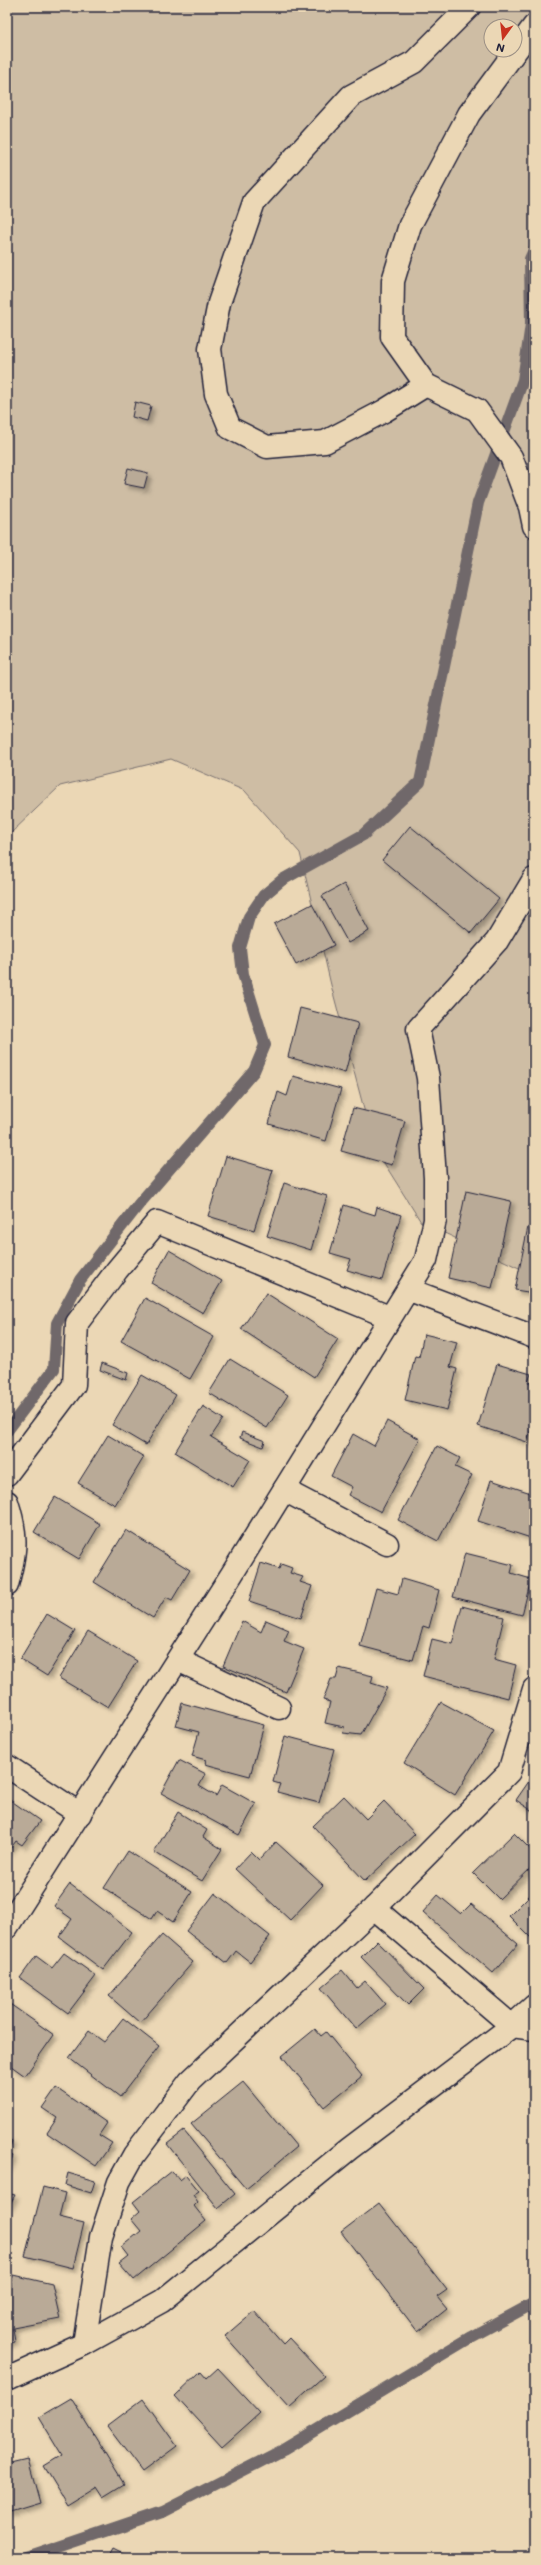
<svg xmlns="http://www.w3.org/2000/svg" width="541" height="2565" font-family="Mali,sans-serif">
<defs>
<filter id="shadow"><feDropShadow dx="3.5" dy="3.5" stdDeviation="2" flood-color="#0004"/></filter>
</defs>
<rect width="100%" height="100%" fill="#ebd7b5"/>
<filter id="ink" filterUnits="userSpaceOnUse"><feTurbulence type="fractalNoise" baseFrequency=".025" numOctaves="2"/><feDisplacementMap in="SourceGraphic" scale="8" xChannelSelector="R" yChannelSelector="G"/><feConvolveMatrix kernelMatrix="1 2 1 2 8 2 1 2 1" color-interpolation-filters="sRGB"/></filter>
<g filter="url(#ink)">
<path fill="#cebda4" stroke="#787070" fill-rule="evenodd" d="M 7,7 L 534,7 L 534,1275 L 421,1222 L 374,1147 L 331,985 L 300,853 L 245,791 L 171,759 L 60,786 L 10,834 L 7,843 ZM 491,26 L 515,26 L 515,50 L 491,50 Z"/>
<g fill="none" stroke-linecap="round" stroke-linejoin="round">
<g stroke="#70686a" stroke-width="12">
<polyline points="7,1431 54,1369 57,1323 80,1280 139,1204 254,1071 265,1045 243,974 240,948 249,917 264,895 282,880 363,835 420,782 478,503 523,380 531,324 530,259 534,250"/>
<polyline points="26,2558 162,2512 283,2450 471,2337 534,2303"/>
</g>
</g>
<g fill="#b9aa97" stroke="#22223b" filter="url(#shadow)">
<polygon points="135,402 151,406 147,421 132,417"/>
<polygon points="128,468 148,473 144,488 124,484"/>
<polygon points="410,826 499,899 471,933 382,860"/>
<polygon points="344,884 369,931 348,943 322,896"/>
<polygon points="312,904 334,945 296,965 274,924"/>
<polygon points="300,1008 358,1023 345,1073 288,1057"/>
<polygon points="293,1076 341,1089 326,1141 269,1124 278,1092 287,1096"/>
<polygon points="353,1108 405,1121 392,1165 341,1151"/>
<polygon points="226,1156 273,1170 254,1230 208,1216"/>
<polygon points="284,1183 327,1196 311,1250 267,1236"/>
<polygon points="466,1191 511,1201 492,1288 448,1278"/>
<polygon points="344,1205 375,1215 377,1207 401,1215 382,1280 347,1270 351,1259 330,1253"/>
<polygon points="528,1227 534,1229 534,1293 515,1290"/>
<polygon points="169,1250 222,1281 203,1313 151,1283"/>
<polygon points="266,1293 338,1339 314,1377 241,1329"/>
<polygon points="145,1298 214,1337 190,1379 121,1341"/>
<polygon points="424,1334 457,1342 450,1367 457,1369 447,1410 405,1400 415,1356 419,1357"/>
<polygon points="230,1359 288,1395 267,1428 209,1393"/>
<polygon points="102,1363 128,1373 126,1380 100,1370"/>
<polygon points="497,1364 531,1374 528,1382 534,1385 534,1419 527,1442 478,1426"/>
<polygon points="142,1375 176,1395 146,1445 112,1425"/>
<polygon points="203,1406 223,1419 211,1437 250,1460 233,1487 175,1452"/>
<polygon points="387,1421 420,1439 381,1512 348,1495 352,1487 331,1476 353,1434 374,1446"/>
<polygon points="242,1432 265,1441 263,1447 240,1438"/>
<polygon points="108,1435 144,1457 115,1505 78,1483"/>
<polygon points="437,1446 460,1458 455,1467 472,1475 438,1541 398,1520"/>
<polygon points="491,1480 534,1494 534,1539 478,1521"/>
<polygon points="55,1497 100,1524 79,1559 34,1532"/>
<polygon points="126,1530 190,1570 172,1600 166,1597 153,1618 94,1582"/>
<polygon points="465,1553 513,1565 511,1573 531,1579 522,1615 453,1597"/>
<polygon points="261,1563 279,1569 281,1564 292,1568 290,1573 303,1577 300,1582 312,1586 301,1618 249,1601"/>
<polygon points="402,1579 439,1590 429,1628 423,1626 413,1660 360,1646 376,1588 398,1594"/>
<polygon points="462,1606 504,1617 494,1659 516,1665 508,1698 423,1676 432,1639 452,1644"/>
<polygon points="47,1614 75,1631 47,1676 20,1659"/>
<polygon points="266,1620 289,1630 284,1641 304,1649 286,1692 223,1666 242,1621 261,1632"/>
<polygon points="88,1631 137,1661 108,1707 59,1678"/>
<polygon points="339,1668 373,1676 371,1683 387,1688 361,1735 343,1733 344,1727 325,1723 330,1702 323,1700 331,1679 336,1679"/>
<polygon points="441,1702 494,1731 455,1795 404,1763"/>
<polygon points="182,1703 264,1725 250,1776 205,1764 206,1760 192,1756 199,1732 176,1726"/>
<polygon points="285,1736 334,1749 319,1803 277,1792 280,1784 273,1782"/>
<polygon points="179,1760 206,1774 199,1786 216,1796 222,1785 256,1804 239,1835 161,1793"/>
<polygon points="534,1774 534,1812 516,1800"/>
<polygon points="344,1796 366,1819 384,1801 415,1834 365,1881 313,1826"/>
<polygon points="10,1800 40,1821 22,1845 16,1841 7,1853 7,1804"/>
<polygon points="178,1812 207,1830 203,1837 222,1849 202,1881 154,1852"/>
<polygon points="514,1833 534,1853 534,1865 499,1899 473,1873"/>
<polygon points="276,1842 323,1885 290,1920 235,1869 251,1852 259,1860"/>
<polygon points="128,1851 192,1892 173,1922 157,1911 152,1919 104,1888"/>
<polygon points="70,1884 132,1932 103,1970 59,1937 72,1919 54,1906"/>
<polygon points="534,1891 534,1941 509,1916"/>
<polygon points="215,1893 270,1936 250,1962 236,1951 227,1963 186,1931"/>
<polygon points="438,1895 461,1914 471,1904 518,1944 493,1973 423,1912"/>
<polygon points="162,1935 193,1962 140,2023 109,1996"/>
<polygon points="377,1941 424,1989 408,2005 361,1957"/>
<polygon points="64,1953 96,1976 68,2013 20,1978 36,1956 52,1968"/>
<polygon points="342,1970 357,1988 365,1981 385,2004 356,2029 321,1988"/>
<polygon points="7,2002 54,2035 25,2076 7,2063"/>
<polygon points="123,2018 159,2046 120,2097 69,2058 89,2031 104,2042"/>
<polygon points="315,2029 321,2036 326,2032 362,2076 324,2107 282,2056"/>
<polygon points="243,2082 297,2147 246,2189 191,2124"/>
<polygon points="56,2088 107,2123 99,2135 112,2143 96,2166 47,2133 57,2118 42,2108"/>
<polygon points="184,2131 235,2194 218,2208 167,2144"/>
<polygon points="7,2138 12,2141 8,2153 13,2156 7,2169"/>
<polygon points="172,2171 180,2180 186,2175 199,2191 193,2195 198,2202 194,2206 206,2221 134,2280 119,2263 128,2256 121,2247 141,2231 131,2219 140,2211 133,2202"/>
<polygon points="68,2173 95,2181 91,2193 65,2185"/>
<polygon points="43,2187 65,2193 59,2217 84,2223 73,2268 25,2256"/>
<polygon points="7,2193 15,2195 7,2210"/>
<polygon points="379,2203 447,2290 437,2297 447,2309 418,2332 341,2232"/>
<polygon points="13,2275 52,2284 60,2319 13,2328 15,2342 7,2344 7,2287 12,2286"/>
<polygon points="254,2311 283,2344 289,2338 324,2376 289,2407 225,2336"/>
<polygon points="218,2368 260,2413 222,2447 175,2396 201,2371 207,2378"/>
<polygon points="71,2398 124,2484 103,2497 96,2486 67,2504 44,2466 62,2455 39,2417"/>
<polygon points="143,2399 177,2446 142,2472 107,2426"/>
<polygon points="28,2459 40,2503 7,2513 7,2464"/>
<polygon points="114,2549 132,2558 109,2558"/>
</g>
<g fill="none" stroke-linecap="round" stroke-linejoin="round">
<g stroke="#22223b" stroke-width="25">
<g id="minor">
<polyline points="534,26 469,114 410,225 393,281 392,337 426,385 477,410 511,457 530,507 534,526"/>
<polyline points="426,385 384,411 325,442 267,447 230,428 216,394 210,349 219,303 254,202 351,96 414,62 469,7"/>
<polyline points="410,1290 534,1337"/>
<polyline points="7,1474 74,1385 77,1323 117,1270 157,1222 389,1317"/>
<polyline points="284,1490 387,1544"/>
<path d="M 7,1502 C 18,1536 16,1551 7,1585"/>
<polyline points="178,1660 279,1708"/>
<polyline points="7,1766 80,1814"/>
<polyline points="374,1908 512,2026 534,2029"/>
<polyline points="7,1927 232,1574 426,1260 435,1220 435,1178 428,1078 418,1029 497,941 534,879"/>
<polyline points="84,2344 101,2237 119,2182 134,2155 190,2081 374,1908 509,1772 534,1689"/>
</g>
</g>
<g stroke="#22223b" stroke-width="25">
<polyline id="tertiary" points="7,2379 84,2344 162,2301 349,2149 512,2026 534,2006"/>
</g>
<use href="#minor" stroke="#ebd7b5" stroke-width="22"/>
<use href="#tertiary" stroke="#ebd7b5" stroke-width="22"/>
</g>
</g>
<rect width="541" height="2565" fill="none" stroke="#ebd7b5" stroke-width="24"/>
<rect x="12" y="12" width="517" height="2541" fill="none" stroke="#22223b" stroke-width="1.5" filter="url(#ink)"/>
<g transform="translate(503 38) rotate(195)"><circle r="19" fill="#ebd7b5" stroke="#9b8f84"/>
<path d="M0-3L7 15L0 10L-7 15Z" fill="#c8321e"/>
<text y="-6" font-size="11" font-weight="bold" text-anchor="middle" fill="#22223b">N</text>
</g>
</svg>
